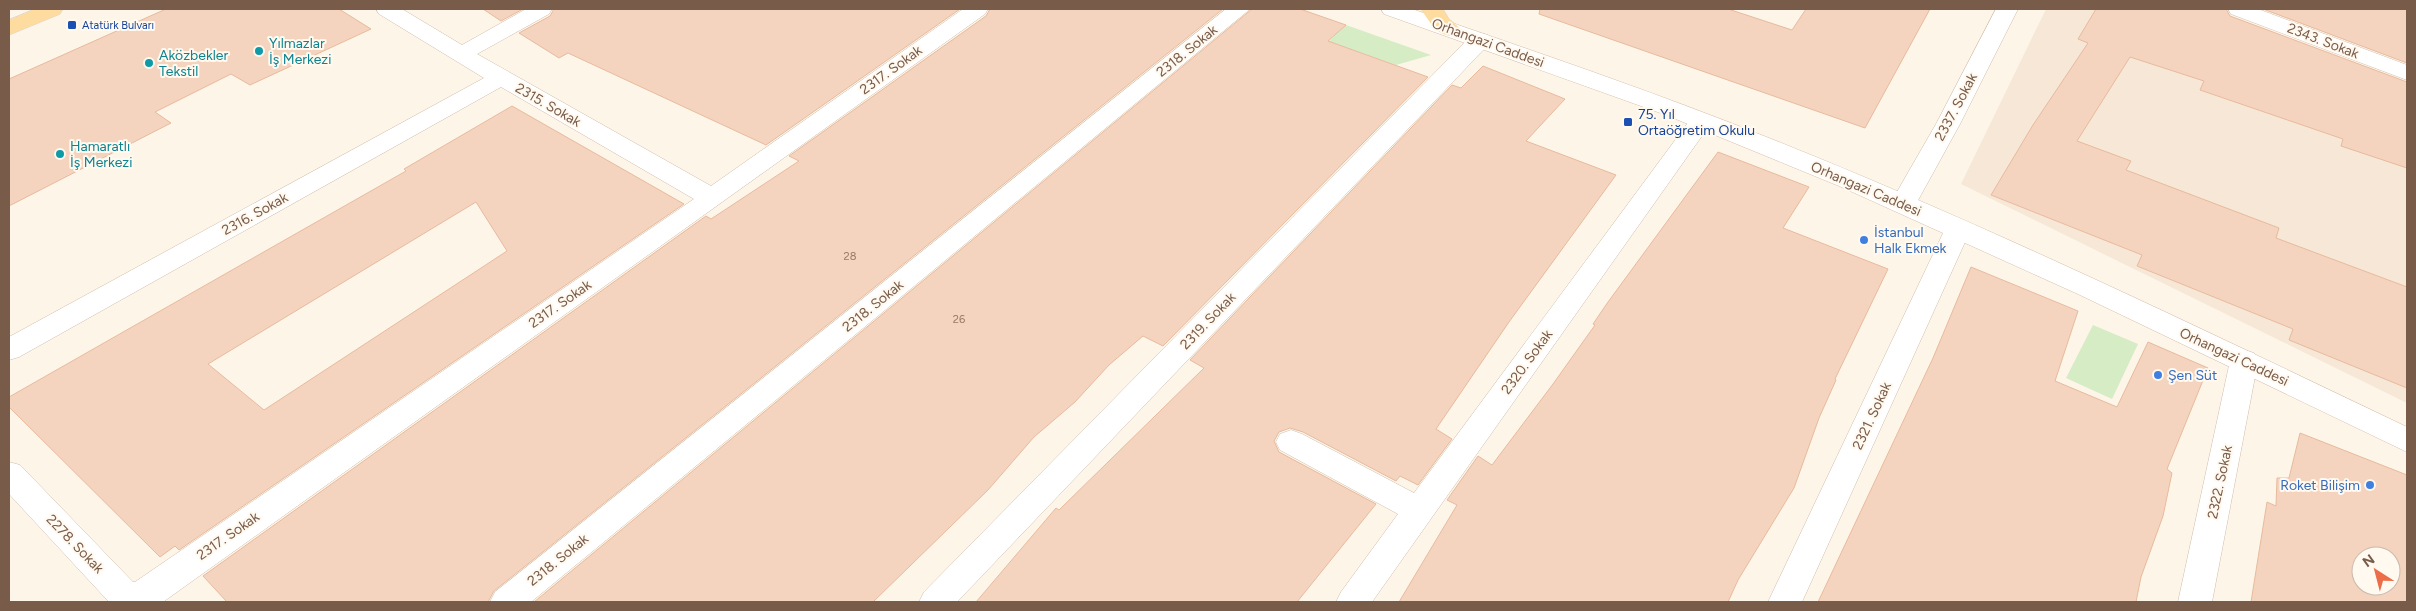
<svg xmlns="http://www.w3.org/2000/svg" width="2416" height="611" font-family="Figtree,sans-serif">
<rect width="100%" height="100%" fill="#fdf5e8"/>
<polygon fill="#f6e7d6" points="2046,9 2204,9 2407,84 2407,403 1961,184"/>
<g fill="#d5ecc5">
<polygon points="1346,25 1431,55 1396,65 1334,43 1327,43"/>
<polygon points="2093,325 2138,344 2112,399 2066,378"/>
</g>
<g fill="#f4d4be" stroke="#e8ba9d" fill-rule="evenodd">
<polygon points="166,9 339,9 371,29 250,85 231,74 155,112 171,123 9,206 9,79"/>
<polygon points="483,9 523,9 501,21"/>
<polygon points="554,9 960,9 766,145 568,53 559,58 519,33 550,16"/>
<polygon points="990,9 1223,9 494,591 488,602 227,602 203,576 706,216 711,219 799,161 789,156 986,16"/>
<polygon points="1252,9 1300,9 1346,25 1328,41 1428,77 1163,346 1143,336 1109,365 1075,402 1034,437 988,490 873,602 534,602"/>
<polygon points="1540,9 1728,9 1792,30 1806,9 1930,9 1865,128 1539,14"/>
<polygon points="2096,9 2226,9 2230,16 2407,82 2407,168 2341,146 2343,139 2200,90 2204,81 2130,57 2077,141 2131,161 2126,170 2279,228 2276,238 2407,287 2407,388 2289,340 2293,329 2137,266 2142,255 1991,195 2033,125 2088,43 2078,39"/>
<polygon points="2263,9 2407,9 2407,63"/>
<polygon points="1483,66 1565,99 1526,141 1616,175 1509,322 1436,429 1452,439 1418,485 1400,476 1396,481 1303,432 1290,428 1279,432 1274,441 1279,452 1376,504 1297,602 976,602 1056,508 1059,510 1204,368 1190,360 1452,85 1461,88"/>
<path d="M 512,106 L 684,204 L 179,550 L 175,546 L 160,557 L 9,407 L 9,397 L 406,171 L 404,169 ZM 476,202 L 507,251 L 264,410 L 208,364 Z"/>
<polygon points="1718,152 1809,187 1783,228 1888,269 1835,379 1836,380 1819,418 1794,488 1738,580 1728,602 1399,602 1457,505 1447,500 1478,456 1492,465 1553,384 1595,325 1593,324 1608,302"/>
<polygon points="1971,267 2078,311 2055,381 2117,407 2148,342 2208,368 2167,469 2172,473 2163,516 2141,577 2136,602 1818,602 1933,358"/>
<path d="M 2300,433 L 2407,475 L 2407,602 L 2251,602 L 2267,502 L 2276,506 L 2277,478 L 2289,478 ZM 2361,556 L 2391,556 L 2391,586 L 2361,586 Z"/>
</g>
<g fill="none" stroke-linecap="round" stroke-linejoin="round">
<g stroke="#d0bdac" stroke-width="1">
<g id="minor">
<polygon points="376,9 402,9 462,45 526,9 552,9 549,14 477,54 711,186 963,9 988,9 985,14 163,602 109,602 9,494 9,462 20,465 133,582 135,582 694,199 501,87 19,357 9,360 9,337 484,78 379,14"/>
<polygon points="1226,9 1250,9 531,602 490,602 495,592"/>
<polygon points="1996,9 2018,9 1960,124 1916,204 1912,210 1903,212 1894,210 1890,204 1936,124"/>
<polygon points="2228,9 2258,9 2407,65 2407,80 2231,14"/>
<polygon points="1480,33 1488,35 1491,40 1488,45 957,602 919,602 924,592 1472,35"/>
<polygon points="1701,114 1709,116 1713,121 1709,126 1372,602 1336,602 1341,592 1398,514 1280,450 1276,442 1280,434 1291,430 1302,434 1414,493 1693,116"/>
<polygon points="1958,220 1967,223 1971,229 1802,602 1768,602 1945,229 1949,223"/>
<polygon points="2244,350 2254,353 2258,361 2212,602 2178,602 2230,361 2234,353"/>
</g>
</g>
<g stroke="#d6bfac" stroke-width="1">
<path id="secondary" d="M 1381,9 L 1412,9 C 1533,51 1655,92 1774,140 C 1989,226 2198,327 2407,427 L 2407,452 L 2080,295 L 1839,186 L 1666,115 L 1384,14 Z"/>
</g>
<g stroke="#dcd4d0" stroke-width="1">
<g id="primary">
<polygon points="35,9 63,9 60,14 9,35 9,20"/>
<path d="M 1421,9 L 1443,9 L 1449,19 L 1462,30 L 1459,35 C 1439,40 1431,24 1421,9 Z"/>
</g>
</g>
<use href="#minor" fill="#fff" fill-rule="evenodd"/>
<use href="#secondary" fill="#fff" fill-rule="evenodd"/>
<use href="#primary" fill="#fedb9e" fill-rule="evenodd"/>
</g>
<g fill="#1a4fb4" stroke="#fff9ef" stroke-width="2">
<rect x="67" y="20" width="10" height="10" rx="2.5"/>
<rect x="1623" y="117" width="10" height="10" rx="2.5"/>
</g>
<g fill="#0f9aa8" stroke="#fff9ef" stroke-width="2">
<circle cx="259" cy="51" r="5"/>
<circle cx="149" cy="63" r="5"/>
<circle cx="60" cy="154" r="5"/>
</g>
<g fill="#3f7fe0" stroke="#fff9ef" stroke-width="2">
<circle cx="1864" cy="240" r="5"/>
<circle cx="2158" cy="375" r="5"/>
<circle cx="2370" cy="485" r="5"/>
</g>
<g text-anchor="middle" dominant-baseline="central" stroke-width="4" stroke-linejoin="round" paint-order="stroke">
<g font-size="11" fill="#164399" stroke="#fff9ef" text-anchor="start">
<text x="82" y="25">Atatürk Bulvarı</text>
</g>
<g font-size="11" fill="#987967">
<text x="850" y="256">28</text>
<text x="959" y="319">26</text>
</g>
<g font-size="14" fill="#795b4a" stroke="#fff9ef">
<text transform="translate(2323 41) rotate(21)">2343. Sokak</text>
<text transform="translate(1488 43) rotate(20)">Orhangazi Caddesi</text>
<text transform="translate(1187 51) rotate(-39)">2318. Sokak</text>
<text transform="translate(891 70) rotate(-36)">2317. Sokak</text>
<text transform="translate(548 105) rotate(30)">2315. Sokak</text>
<text transform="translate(1956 107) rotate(-62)">2337. Sokak</text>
<text transform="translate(1866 189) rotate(23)">Orhangazi Caddesi</text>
<text transform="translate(255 214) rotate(-29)">2316. Sokak</text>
<text transform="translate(560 304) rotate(-35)">2317. Sokak</text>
<text transform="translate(873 306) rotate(-39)">2318. Sokak</text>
<text transform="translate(1208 321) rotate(-46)">2319. Sokak</text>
<text transform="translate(2234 357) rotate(25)">Orhangazi Caddesi</text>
<text transform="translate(1527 362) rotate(-54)">2320. Sokak</text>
<text transform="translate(1872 416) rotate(-65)">2321. Sokak</text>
<text transform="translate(2220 482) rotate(-78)">2322. Sokak</text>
<text transform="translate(228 536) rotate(-35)">2317. Sokak</text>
<text transform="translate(75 544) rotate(46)">2278. Sokak</text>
<text transform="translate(558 560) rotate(-39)">2318. Sokak</text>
</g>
<g font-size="14" fill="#0d838f" stroke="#fff9ef" text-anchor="start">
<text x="269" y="43">Yılmazlar<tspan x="269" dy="16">İş Merkezi</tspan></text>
<text x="159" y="55">Aközbekler<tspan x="159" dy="16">Tekstil</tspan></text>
<text x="70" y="146">Hamaratlı<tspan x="70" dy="16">İş Merkezi</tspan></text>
</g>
<g font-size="14" fill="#164399" stroke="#fff9ef" text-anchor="start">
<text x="1638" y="114">75. Yıl<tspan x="1638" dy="16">Ortaöğretim Okulu</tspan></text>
</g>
<g font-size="14" fill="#366cbe" stroke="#fff9ef" text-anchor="start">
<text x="1874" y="232">İstanbul<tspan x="1874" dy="16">Halk Ekmek</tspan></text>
<text x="2168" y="375">Şen Süt</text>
<text x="2360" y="485" text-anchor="end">Roket Bilişim</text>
</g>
</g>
<rect width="2416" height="611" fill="none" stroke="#795b4a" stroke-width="20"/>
<g transform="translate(2376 571) rotate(324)"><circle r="24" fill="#fff9ef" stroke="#c9baad"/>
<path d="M0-4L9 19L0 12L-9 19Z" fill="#ec6d48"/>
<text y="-8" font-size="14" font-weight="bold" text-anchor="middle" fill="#795b4a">N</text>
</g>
</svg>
